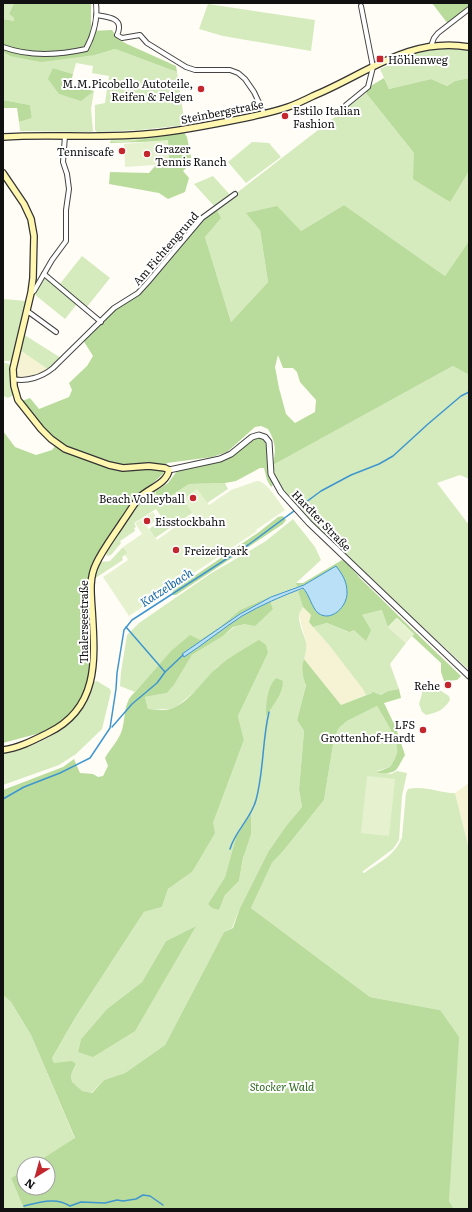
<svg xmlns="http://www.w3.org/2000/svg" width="472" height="1212" font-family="Literata,serif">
<rect width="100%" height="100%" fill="#fffdf5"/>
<g fill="#f6f3d4">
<polygon points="20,350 49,370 36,376 22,379 18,378 15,376 15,368"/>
<polygon points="303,607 311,615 309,622 329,645 364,689 366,695 341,705 304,659 306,651 306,642 299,616"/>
<polygon points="469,783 469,849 455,793"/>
</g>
<g fill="#d5ebbd" fill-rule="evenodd">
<polygon points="3,3 14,3 9,14 14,18 14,21 3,19"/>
<polygon points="208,4 315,20 311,51 223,36 199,29"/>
<polygon points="450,48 469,50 469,78 455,81 447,86 431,79 389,89 380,69 389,65 393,61 420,50"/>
<polygon points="115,49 177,72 185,125 140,130 97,132 95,130 95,105 105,103 109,76 92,73 93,66 76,63 73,74 53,68 59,94 81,100 94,91 91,109 93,131 91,132 20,131 19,122 32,118 30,105 3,100 3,52 10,56 95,55"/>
<polygon points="366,93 414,153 449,202 469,171 469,241 445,276 344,205 301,231 260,230 268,282 231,322 205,237 220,218 216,209"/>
<polygon points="167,133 165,136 125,142 110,142 112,138"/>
<polygon points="252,142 269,143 281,157 246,183 228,162"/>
<polygon points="213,176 231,196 215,207 194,184"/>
<polygon points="82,256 110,278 86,308 59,285"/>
<polygon points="45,277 77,304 65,319 34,294 43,279"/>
<polygon points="4,299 26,301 12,360 10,361 3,361"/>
<polygon points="23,334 61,358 49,370 20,350"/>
<polygon points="3,362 11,365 15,394 8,398 3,396"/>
<polygon points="453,366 469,375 469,479 460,475 437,483 469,525 469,670 377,585 348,556 328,539 288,496 277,483 273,465"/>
<path d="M 225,483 L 228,489 L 155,538 L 149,529 L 163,519 L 156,509 L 134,523 L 136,527 L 134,528 L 135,531 L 120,541 L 121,543 L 111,555 L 107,556 L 106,552 C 120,530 133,505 155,489 L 156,494 L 166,498 L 189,484 Z"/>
<path d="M 293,519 L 315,547 L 321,560 L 296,583 L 303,607 C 302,609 300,612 299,615 C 298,622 304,635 306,642 C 308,659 297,665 306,684 L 297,720 L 304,731 L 299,790 L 302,807 L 286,826 L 268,852 L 240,908 L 232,928 L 224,932 L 165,1045 L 125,1073 L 104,1080 L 91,1093 L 81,1091 L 72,1082 L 71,1075 L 76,1065 L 54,1063 L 52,1058 L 75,1018 L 144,912 L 162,907 L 168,889 L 192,872 L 213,823 L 244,740 L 238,716 L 268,653 L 218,666 L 198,689 L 176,707 L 169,709 L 148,709 L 145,697 L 167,693 L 174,685 L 192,655 L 223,636 L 234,627 L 245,624 L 273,609 L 269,597 L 240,610 L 221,626 L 200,640 L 170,652 L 135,692 L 120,686 L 121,672 L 127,635 L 139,623 L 210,574 L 266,541 ZM 251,815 L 239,881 L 225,895 L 219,910 L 208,904 L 225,877 L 236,837 ZM 196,926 L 78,1052 L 81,1039 L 107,1009 L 142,982 L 166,941 Z"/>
<polygon points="123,547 128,553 122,557 123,560 94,579 94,578 100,562 110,561"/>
<polygon points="383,610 388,627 406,643 390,664 399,689 388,691 381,695 371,691 372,693 366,695 363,689 329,645 313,627 327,623 348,632 362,615"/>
<path d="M 97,681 L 110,689 L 111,692 L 102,729 L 100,731 L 76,754 L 59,765 L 3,785 L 3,753 C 40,747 87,723 94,682 Z"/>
<path d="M 430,684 L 449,696 L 450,700 C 443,711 438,712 426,715 L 422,712 L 419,704 L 422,694 L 422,689 Z"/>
<path d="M 377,706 C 383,717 399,740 397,752 C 396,757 393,762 390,767 L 377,771 L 391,774 L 397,771 L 407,773 L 402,796 L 399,840 L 393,849 L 362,872 L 364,873 C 378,863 396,855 402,837 L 406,793 L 408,789 C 424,785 439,793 455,793 L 469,849 L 469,1209 L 454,1209 L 449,1201 L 450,1172 L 440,1010 L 370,997 L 251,908 L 272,863 L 284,850 L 324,800 L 333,745 L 335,736 L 339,728 L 347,721 Z"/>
<polygon points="3,995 11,1002 31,1035 75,1139 34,1164 24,1164 24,1170 11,1178 24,1209 3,1209"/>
</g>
<g fill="#b9dc9c" fill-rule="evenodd">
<polygon points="14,3 91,3 91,31 112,30 118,39 127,44 176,66 177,72 115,49 95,55 41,62 10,56 3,52 3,19 14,21 14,18 9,14"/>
<polygon points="432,3 469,3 469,5 448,24"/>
<polygon points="53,68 73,74 70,86 94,91 81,101 59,94 48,79"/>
<polygon points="384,78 389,89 431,79 447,86 455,81 469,78 469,171 450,202 413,179 414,153 366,93 369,87"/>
<polygon points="3,100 30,105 32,118 19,122 17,108 3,108"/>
<polygon points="183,131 187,137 192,162 183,171 189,178 185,192 168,199 159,193 109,184 110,172 149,173 156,165 169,164 168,141 110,143 110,142 125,142 165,136 167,133"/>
<path d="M 344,205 L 445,276 L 469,241 L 469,375 L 453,366 L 273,465 C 276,449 276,443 268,429 L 261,426 L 255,427 L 227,452 L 212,457 L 167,463 L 163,474 L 136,498 L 120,520 L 90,569 L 88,581 L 90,659 L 88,683 L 80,702 L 72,713 L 60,723 L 40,733 L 3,743 L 3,431 L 15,447 L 36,455 L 52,450 L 59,441 L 43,427 L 22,401 L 30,398 L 39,409 L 69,397 L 72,390 L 69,383 L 87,366 L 93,356 L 83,340 L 98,326 L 102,324 L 106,318 L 118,307 L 134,297 L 202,220 L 216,209 L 221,218 L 205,237 L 231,322 L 268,282 L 260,230 L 246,213 L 277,206 L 301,231 ZM 278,355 L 283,368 L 293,368 L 297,372 L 300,382 L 316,400 L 315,412 L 295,423 L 286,414 L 279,388 L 275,367 Z"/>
<path d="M 256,438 L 261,438 C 270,444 266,459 268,469 C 269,475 271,480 273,485 L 271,487 L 267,480 L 264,468 L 260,468 L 236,481 L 225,483 L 189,484 L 167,498 L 161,497 L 156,494 L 156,491 L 168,483 L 177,471 L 182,469 C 194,466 214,465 225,460 C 236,454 245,443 256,438 Z"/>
<polygon points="283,516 286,520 283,524 176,595 173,595 172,593 174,590 259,532 278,517"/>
<path d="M 342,560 C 347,562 358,576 363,581 C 396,613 428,645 461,676 L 457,680 L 444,681 L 441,672 L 441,663 L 412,636 L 414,634 L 397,618 L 388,627 L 382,610 L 362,615 L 371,630 L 366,641 L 354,630 L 349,632 L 327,623 L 313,627 L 309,622 L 311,615 L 303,607 L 298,591 L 304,588 L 310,599 L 336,567 L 304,585 L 297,587 L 296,583 L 303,583 Z"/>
<path d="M 269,597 L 273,609 L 255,626 L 245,624 L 233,627 L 223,636 L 192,655 L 174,685 L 167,693 L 145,697 L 148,709 C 155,709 164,711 170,709 C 189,704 205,677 219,666 C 231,656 245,648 259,640 L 266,645 L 268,653 L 238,716 L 244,740 L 213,823 L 215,833 L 192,872 L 168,889 L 162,907 L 144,912 L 75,1018 L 52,1058 L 54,1063 L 72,1061 L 76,1064 L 71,1075 L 72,1082 L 82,1091 L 92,1093 L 104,1080 L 125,1073 L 165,1045 L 224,932 L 233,928 L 240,908 L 268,852 L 286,826 L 302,807 L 299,790 L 304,731 L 297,720 L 306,685 C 302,676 301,668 304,659 L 341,705 L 372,693 L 371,691 L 381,695 L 388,691 L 399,689 L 401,698 L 384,703 L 396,728 L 405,755 C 396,770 398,774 379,773 L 377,772 L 390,767 C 393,762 396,757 397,752 C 399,740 383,717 377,706 L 347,721 L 339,728 L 335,736 L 333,745 L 324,800 L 284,850 L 272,863 L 251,908 L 370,997 L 440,1010 L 459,1037 L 449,1201 L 454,1209 L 24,1209 L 11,1178 L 24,1170 L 24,1188 L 48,1188 L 48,1164 L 34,1164 L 75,1138 L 31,1035 L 11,1002 L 3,995 L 3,790 L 63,767 L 74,759 L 80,773 L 93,774 L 98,777 L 103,776 L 108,766 L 105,758 C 110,749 119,740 122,730 C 126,717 123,702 135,692 L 170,652 L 190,635 L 200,640 L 221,626 L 240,610 Z"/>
<path d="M 276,678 L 283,681 C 283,694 273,705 266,716 C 266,704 267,687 276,678 Z"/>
<polygon points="251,814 251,834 243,858 239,881 225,895 219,910 212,908 208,904 225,877 236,837"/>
<polygon points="196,926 135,1031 93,1057 78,1052 81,1039 107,1009 142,982 166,941"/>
</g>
<g fill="#e6f2cf">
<polygon points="168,140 169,164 125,167 124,144"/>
<path d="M 257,481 C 266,480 279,502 285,510 L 256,530 L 257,531 L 129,616 L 103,577 L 128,560 L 125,555 L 128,553 L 123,547 L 142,534 L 135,523 L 153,512 L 158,519 L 147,527 L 157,540 L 193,514 L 183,499 L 197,489 L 209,505 L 231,490 Z"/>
<polygon points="396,618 414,634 406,643 388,627"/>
<polygon points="367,776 395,779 389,836 361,833"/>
</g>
<path fill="#b9e0f7" stroke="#3f96cf" d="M 336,566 C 342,574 347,581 347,592 C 348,606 331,623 318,613 C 312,608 309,594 303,588 C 282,596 261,605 242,616 C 222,629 204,644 184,657 L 182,654 L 240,614 L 271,597 L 304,585 Z"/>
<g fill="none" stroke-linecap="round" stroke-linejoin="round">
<g stroke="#3f96cf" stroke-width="1.5">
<polyline points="126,627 165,672"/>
<polyline points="112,727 132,704 157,683 165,672 183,655"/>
<polyline points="3,799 24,787 60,773 90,758 110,728 116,689 117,673 124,630 132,620 248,545 321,491 351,475 379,464 393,456 428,424 461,396 469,392"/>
<path d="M 230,849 C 235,831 251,819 256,800 C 264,771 262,741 269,712"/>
<path d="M 24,1206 C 41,1202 56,1197 70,1206 L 81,1202 L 105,1203 L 117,1200 L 123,1201 L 136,1199 L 143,1195 L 150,1196 L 163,1205"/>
</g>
<g stroke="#444" stroke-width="6">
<g id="minor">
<path d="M 97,15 C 105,17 120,17 119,28 C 119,30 118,33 117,35 L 122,38 L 140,35 L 147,43 L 186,67 L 195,70 L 230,70 L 238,73 L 245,79 L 254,92 L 264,113"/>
<polyline points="431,46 434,38 438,33 469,9"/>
<path d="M 3,47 C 30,57 59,55 86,49 C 94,34 98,20 96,3"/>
<polyline points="346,105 368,87 373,67 361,6"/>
<polyline points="44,274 101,322"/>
<polyline points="31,293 34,291 52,260 66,241 66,210 69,189 67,174 63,162 65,136"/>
<polyline points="27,312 30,313 56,332"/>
<path d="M 13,379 C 27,382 42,377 53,368 L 114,308 L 138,293 L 148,282 L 202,218 L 235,194"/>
</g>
</g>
<g stroke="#444" stroke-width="7">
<polyline id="tertiary" points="169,470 220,459 231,454 252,437 259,435 265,437 269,442 271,474 281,492 309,523 469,676"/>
</g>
<g stroke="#333" stroke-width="8">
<g id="secondary">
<path d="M 3,137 C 46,134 90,138 133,135 C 160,134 188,129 214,124 C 239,119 265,115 288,107 C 297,104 305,100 313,96 C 367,74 407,37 469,47"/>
<path d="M 3,173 L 24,204 L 31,219 L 34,236 L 33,278 L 31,293 L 13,369 L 14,386 L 18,400 L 41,429 L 51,439 L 65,449 L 109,465 L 123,468 L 149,466 L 165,468 L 169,470 C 167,483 150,488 141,496 C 134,503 129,513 123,521 C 114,535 103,549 96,564 C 89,578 91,594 92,609 C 95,658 100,708 48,733 C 34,740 19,748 3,750"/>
</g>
</g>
<use href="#minor" stroke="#fff" stroke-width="4"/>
<use href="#tertiary" stroke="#fff" stroke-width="5"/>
<use href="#secondary" stroke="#fff6b0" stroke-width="5.5"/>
</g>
<g fill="#c4262e" stroke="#fff" stroke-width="1.5">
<rect x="376" y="55" width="8" height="8" rx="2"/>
<circle cx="201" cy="89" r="4"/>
<circle cx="285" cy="116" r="4"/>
<circle cx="122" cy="151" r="4"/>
<circle cx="147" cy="154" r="4"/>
<circle cx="193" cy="498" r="4"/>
<circle cx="147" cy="521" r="4"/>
<circle cx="176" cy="550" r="4"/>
<circle cx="448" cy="685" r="4"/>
<circle cx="423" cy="730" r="4"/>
</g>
<g text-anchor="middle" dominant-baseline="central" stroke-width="4" stroke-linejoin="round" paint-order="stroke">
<g font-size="11" fill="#111" stroke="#fff" text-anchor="start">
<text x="388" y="59">Höhlenweg</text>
<text x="193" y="83" text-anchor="end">M.M.Picobello Autoteile,<tspan x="193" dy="13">Reifen &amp; Felgen</tspan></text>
<text x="293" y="110">Estilo Italian<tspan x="293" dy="13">Fashion</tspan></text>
<text x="155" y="148">Grazer<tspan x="155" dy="13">Tennis Ranch</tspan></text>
<text x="114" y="151" text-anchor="end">Tenniscafe</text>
<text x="185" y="498" text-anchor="end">Beach Volleyball</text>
<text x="155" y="521">Eisstockbahn</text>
<text x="184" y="550">Freizeitpark</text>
<text x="440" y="685" text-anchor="end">Rehe</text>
<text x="415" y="724" text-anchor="end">LFS<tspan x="415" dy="13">Grottenhof-Hardt</tspan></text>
</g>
<g font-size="11" fill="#111" stroke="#fff">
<text transform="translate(222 111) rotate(-11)">Steinbergstraße</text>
<text transform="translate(165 248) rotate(-49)">Am Fichtengrund</text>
<text transform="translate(322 520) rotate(46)">Hardter Straße</text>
<text transform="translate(83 622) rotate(-90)">Thalerseestraße</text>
</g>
<g font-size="11" font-style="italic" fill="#2f6b1f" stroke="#fff">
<text x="282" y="1086">Stocker Wald</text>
</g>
<g font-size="12" font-style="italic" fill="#1768a6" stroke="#fff">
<text transform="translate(166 587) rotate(-33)">Katzelbach</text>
</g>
</g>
<rect width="472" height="1212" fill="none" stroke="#111111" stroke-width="8"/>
<g transform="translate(36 1176) rotate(217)"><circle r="19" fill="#ffffff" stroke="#a0a0a0"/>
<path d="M0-3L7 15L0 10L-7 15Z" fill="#c4262e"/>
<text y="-6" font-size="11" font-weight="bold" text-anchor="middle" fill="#111111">N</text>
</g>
</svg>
